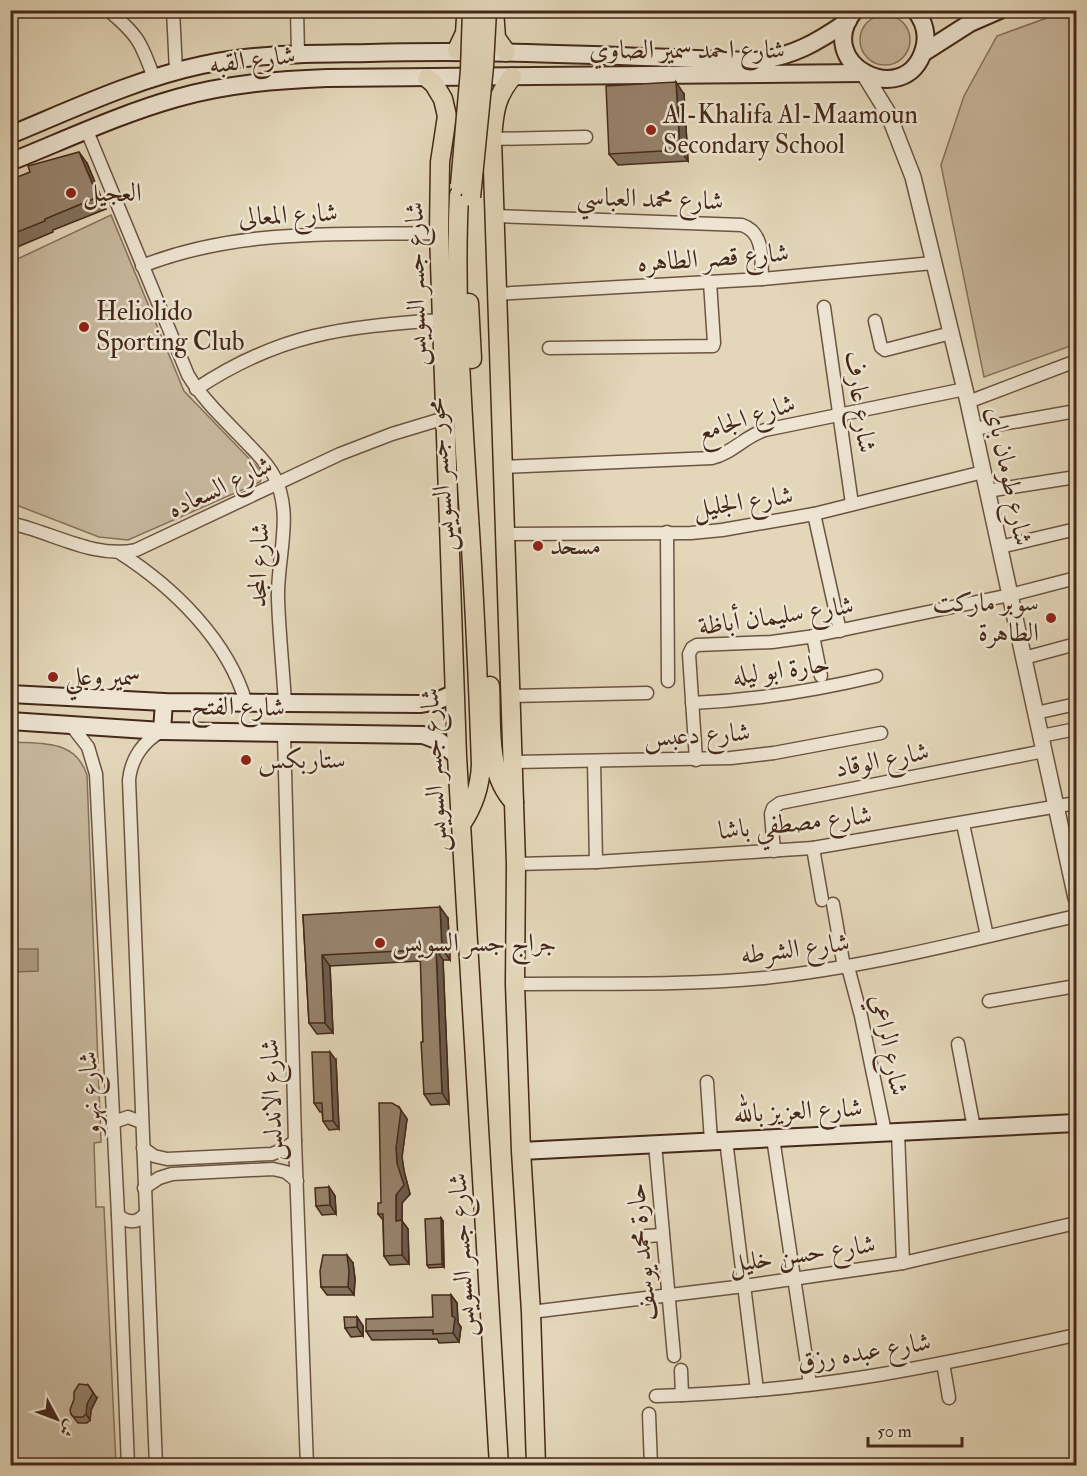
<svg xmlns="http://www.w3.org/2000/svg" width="1087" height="1476" font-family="'IM FELL Double Pica',Amiri,serif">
<rect width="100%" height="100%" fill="#e3d6b9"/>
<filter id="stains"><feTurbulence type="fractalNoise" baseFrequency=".00333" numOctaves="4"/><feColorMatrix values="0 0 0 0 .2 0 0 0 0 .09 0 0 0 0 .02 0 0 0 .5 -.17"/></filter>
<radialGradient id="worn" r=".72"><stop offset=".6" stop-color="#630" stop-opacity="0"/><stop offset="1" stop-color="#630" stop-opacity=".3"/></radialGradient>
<g fill="#c8b89e" stroke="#86705c" stroke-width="1.5">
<polygon points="1066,11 1076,11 1076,344 984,377 941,165 964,96 997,36"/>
<circle cx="885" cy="40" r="25"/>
<polygon points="111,215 184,391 263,473 260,482 128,540 99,537 11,503 11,262"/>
<path d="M 11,742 C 42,744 75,739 87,775 L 101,1142 L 94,1143 L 96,1207 L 104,1207 L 116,1465 L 11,1465 Z"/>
</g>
<polygon fill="#ad9b83" stroke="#836d59" stroke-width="1.5" points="14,949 38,949 38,971 15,972 15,964 10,964 11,955 14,955"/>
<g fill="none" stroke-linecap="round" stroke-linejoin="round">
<g stroke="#6c5441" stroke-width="15">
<g id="minor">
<path d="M 108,10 C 138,35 141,42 154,78"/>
<polyline points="173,10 176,71"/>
<polyline points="297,10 298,54"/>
<path d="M 87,131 L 188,375 C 203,400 225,420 245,441 C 255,452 267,462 274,476 C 294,514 277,557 278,598 C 279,633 283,668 285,703"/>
<polyline points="492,139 586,137"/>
<path d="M 493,216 L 742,225 C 765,233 761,259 762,279"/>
<path d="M 142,266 C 240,228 336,235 439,233"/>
<polyline points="496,294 762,279 933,263"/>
<polyline points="824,307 852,504"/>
<polyline points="875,321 881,347 885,350 951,333"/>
<polyline points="549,348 713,346 714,343 710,282"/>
<path d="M 196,389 C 280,333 344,327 441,320"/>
<polyline points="968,402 1076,361"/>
<polyline points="974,429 1076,411"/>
<path d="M 502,467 L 712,458 C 733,453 745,436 765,430 L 965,389"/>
<polyline points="987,491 1076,477"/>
<polyline points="814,514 840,631"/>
<path d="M 10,523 C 52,532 94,559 136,550 L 340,454 L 392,434 L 445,418"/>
<polyline points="667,532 668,681"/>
<polyline points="505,534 691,533 722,530 814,514 983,472"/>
<polyline points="1000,547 1076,529"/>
<path d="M 120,553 C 173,587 228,640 246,703"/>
<polyline points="813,636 821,676"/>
<polyline points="1024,658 1076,644"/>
<polyline points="511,696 647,693"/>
<path d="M 692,703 C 756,700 814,691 876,676"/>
<polyline points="1036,713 1076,704"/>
<polyline points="71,725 88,747 96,774 118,1215 128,1466"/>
<polyline points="284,734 295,1141 307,1466"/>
<polyline points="1041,736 1076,729"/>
<polyline points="696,760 689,654 692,648 697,645 772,642 808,637 1010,595 1076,578"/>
<polyline points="594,761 596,862"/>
<polyline points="513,762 731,758 774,753 881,733"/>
<polyline points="963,824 987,936"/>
<polyline points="813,848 822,900"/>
<polyline points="774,851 771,814 773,808 780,803 1044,751"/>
<polyline points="516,864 596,862 813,848 1076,803"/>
<polyline points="833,904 844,967"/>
<polyline points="848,967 861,1016 885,1132"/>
<path d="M 515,984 C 598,983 682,986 764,978 C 870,967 973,939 1076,916"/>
<polyline points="989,1001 1076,986"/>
<polyline points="958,1044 974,1128"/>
<polyline points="707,1082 711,1141"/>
<polyline points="114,1122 128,1117 141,1122"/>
<polyline points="898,1132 903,1263"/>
<polyline points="773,1138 810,1384"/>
<polyline points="726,1140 757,1390"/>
<polyline points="655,1144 674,1356"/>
<polyline points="143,1148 154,1156 167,1159 272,1154 284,1149 295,1141"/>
<polyline points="144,1188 159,1178 172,1174 273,1169 286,1172 297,1181"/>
<path d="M 118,1215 C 127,1223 137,1224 145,1214"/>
<polyline points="646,1236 663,1235"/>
<polyline points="531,1312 744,1286 903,1263 1076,1223"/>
<polyline points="943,1363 949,1398"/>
<polyline points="681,1370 682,1395"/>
<path d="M 656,1396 C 726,1394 796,1388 865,1377 C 936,1366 1006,1350 1076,1335"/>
<polyline points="649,1414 651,1466"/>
<path d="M 156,1466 L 129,780 C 131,759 143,741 162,731"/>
</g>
</g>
<g stroke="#6c5441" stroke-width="18">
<polyline id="tertiary" points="864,74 888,113 913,177 968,402 1076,898"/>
</g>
<g stroke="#452819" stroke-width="20">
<g id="secondary">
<path d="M 855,10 C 810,64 906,112 924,49 C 928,35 924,21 915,10"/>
<polyline points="923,53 970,23 1000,10"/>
<path d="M 10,135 C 73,109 136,79 202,65 C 257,53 313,54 369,53 C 498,49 627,57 755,61 C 792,57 818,42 848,21"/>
<path d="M 10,162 C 65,140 120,114 177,98 C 226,84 276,80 327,78 L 862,73"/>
<polyline points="10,694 164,702 421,704 437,701 455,693"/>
<polyline points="10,721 162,731 423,735 439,741 457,756"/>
<polyline points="162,731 164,702"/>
<polyline points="521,1151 1076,1123"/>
</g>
</g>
<g stroke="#452819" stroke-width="21">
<g id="primary">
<polyline points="494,10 496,38 506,52"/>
<polyline points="457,50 465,33 466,18"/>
<path d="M 512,77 C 495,98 494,113 492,139 L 516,864 L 515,984 L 521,1151 L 531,1312 L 536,1466"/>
<polyline points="427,78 434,84 443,99 447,116 440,162 439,233 457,756 499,1466"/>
<path d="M 459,195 C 454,298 462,399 468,501 C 474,589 478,677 481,765 C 480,787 474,805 462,823"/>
<polyline points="469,303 472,359"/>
<path d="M 490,686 C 492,723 486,773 514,802"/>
</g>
</g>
<use href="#minor" stroke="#ede4d2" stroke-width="12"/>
<use href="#tertiary" stroke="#ede4d2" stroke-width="15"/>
<use href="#secondary" stroke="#ede4d2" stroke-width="16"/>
<use href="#primary" stroke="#e3d6b9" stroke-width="18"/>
<g stroke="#452819" stroke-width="21" stroke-linecap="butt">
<g id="primary-bridge">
<polyline points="460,185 470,70 472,10"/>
<polyline points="471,197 484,66 487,10"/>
</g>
</g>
<use href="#primary-bridge" stroke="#e3d6b9" stroke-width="18"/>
</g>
<g fill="#82705d" stroke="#452819" stroke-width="1.5">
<polygon points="684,94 688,161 618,165 609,154"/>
<polygon points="87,163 106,209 53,230 53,232 10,250 10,180"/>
<polygon points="303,915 448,918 450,960 443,960 449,1104 431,1105 424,1094 421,961 330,966 333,1033 317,1034 309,1023"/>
<polygon points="336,1060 339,1129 329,1130 323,1121 322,1112 320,1112 314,1103"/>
<polygon points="405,1116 407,1119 402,1157 404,1171 410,1194 402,1203 402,1221 408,1229 409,1264 390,1265 384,1256 383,1220 378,1214"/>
<polygon points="329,1187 335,1196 336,1214 322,1215 316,1206"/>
<polygon points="441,1218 443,1221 444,1267 429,1268 427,1265"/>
<polygon points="353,1263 355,1279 354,1295 327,1295 321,1287"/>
<polygon points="451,1295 457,1303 458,1323 461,1327 459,1342 439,1343 437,1339 372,1340 366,1331 433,1317"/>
<polygon points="357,1317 363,1326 363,1336 351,1337 345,1328"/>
<polygon points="97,1398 91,1410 90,1420 87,1423 78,1423 71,1414"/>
</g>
<g fill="#6a5b4c" stroke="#452819" stroke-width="1.5">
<polygon points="676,82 684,94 688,161 680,150"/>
<polygon points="79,152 87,163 106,209 98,197"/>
<polygon points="440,907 448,918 450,960 442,949"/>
<polygon points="436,949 443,960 449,1104 442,1093"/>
<polygon points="322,955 330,966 333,1033 325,1023"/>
<polygon points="330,1052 336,1060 339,1129 333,1121"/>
<polygon points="399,1107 407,1119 402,1157 404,1171 410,1194 402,1203 402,1221 408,1229 409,1264 402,1255 396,1221 397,1163 396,1148"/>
<polygon points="329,1187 335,1196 336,1214 330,1205"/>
<polygon points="441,1218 443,1221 444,1267 442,1264"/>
<polygon points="347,1255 353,1263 355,1279 354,1295 348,1287"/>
<polygon points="451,1295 457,1303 458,1323 461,1327 459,1342 453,1333"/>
<polygon points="357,1317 363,1326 363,1336 357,1327"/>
<polygon points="88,1385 97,1398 91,1410 90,1420 86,1414"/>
</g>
<g fill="#97826c" stroke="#452819" stroke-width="1.5">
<polygon points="676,82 680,150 609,154 606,86"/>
<polygon points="79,152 98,197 45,219 45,221 10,235 10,180 30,172 28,166"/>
<polygon points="440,907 442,949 436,949 442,1093 424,1094 421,1042 423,1042 420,950 322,955 325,1023 309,1023 303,915"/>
<polygon points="312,1052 330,1052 333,1121 323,1121 322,1103 314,1103"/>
<polygon points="379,1103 392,1103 399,1107 401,1110 396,1148 397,1163 404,1185 396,1195 396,1221 402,1220 402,1255 384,1256 383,1214 378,1214 378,1203 381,1203"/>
<polygon points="329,1187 330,1205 316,1206 315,1188"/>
<polygon points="441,1218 442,1264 427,1265 425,1219"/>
<polygon points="323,1255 347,1255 349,1271 348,1287 321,1287 320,1271"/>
<polygon points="432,1295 451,1295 452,1316 455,1318 453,1333 433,1334 433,1330 366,1331 366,1319 433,1317"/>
<polygon points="344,1317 357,1317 357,1327 345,1328"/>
<polygon points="79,1384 88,1385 93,1393 87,1404 86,1414 83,1417 74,1417 71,1414 70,1410 74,1399 74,1392"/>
</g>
<g fill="#8f2418" stroke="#ede4d2" stroke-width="2">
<circle cx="651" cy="130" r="6"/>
<circle cx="71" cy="193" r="6"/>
<circle cx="84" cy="327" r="6"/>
<circle cx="538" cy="546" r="6"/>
<circle cx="1051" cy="618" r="6"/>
<circle cx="53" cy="677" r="6"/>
<circle cx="246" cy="760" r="6"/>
<circle cx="380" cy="943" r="6"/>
</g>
<g text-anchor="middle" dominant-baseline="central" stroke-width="5" stroke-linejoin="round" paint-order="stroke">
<g font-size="26" fill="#452819" stroke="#ede4d2">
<text x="687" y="50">شارع احمد سمير الصاوي</text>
<text transform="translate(252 60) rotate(-7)">شارع القبه</text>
<text transform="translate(650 199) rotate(2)">شارع محمد العباسي</text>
<text transform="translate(288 215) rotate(-3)">شارع المعالى</text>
<text transform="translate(713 258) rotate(-4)">شارع قصر الطاهره</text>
<text transform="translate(416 284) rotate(-91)">شارع جسر السويس</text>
<text transform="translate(860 402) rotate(82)">شارع عارف</text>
<text transform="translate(746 418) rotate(-18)">شارع الجامع</text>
<text transform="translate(441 475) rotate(-94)">محور جسر السويس</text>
<text transform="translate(1009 476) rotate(78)">شارع طومان باى</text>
<text transform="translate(220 487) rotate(-25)">شارع السعاده</text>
<text transform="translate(743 502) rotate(-8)">شارع الجليل</text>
<text transform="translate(259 565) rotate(-88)">شارع المجد</text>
<text transform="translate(776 616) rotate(-8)">شارع سليمان أباظة</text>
<text transform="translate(781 670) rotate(-8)">حارة ابو ليله</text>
<text transform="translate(238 707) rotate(1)">شارع الفتح</text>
<text transform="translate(697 735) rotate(-3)">شارع دعبس</text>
<text transform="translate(882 760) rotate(-11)">شارع الوقاد</text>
<text transform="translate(434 770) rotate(-93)">شارع جسر السويس</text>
<text transform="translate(795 823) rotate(-6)">شارع مصطفي باشا</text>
<text transform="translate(795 949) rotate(-7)">شارع الشرطه</text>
<text transform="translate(889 1045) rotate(78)">شارع الراعي</text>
<text transform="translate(90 1093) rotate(-93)">شارع نهرو</text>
<text transform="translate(272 1100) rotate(-92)">شارع الاندلس</text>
<text transform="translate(798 1111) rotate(-3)">شارع العزيز بالله</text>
<text transform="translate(642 1252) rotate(-95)">حارة محمد يوسف</text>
<text transform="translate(802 1254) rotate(-8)">شارع حسن خليل</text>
<text transform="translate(462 1255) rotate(-93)">شارع جسر السويس</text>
<text transform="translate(864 1352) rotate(-9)">شارع عبده رزق</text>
</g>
<g font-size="26" fill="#452819" stroke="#ede4d2" text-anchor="start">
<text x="663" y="115">Al-Khalifa Al-Maamoun<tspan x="663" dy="30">Secondary School</tspan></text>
<text x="83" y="193">العجيل</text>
<text x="96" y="312">Heliolido<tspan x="96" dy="30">Sporting Club</tspan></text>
<text x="550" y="546">مسحد</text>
<text x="1039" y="603" text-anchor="end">سوبر ماركت<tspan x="1039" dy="30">الطاهرة</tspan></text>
<text x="65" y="677">سمير وعلي</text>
<text x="258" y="760">ستاربكس</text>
<text x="392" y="943">جراج جسر السويس</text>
</g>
</g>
<rect width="1087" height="1476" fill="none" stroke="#e3d6b9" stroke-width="36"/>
<rect x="12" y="12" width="1063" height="1452" fill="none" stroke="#452819" stroke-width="3"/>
<rect x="18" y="18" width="1051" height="1440" fill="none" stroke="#452819" stroke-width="1.5"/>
<g transform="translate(57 1419) rotate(131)" stroke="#ede4d2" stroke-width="4.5" paint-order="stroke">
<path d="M0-4.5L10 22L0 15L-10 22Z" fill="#452819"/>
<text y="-9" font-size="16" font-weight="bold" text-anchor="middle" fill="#452819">ش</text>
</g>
<path d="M868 1437v9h94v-9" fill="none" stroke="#452819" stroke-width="3"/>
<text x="877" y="1437" font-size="18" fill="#452819" stroke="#ede4d2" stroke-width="4.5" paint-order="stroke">50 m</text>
<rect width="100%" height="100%" filter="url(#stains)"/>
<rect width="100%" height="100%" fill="url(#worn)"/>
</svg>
